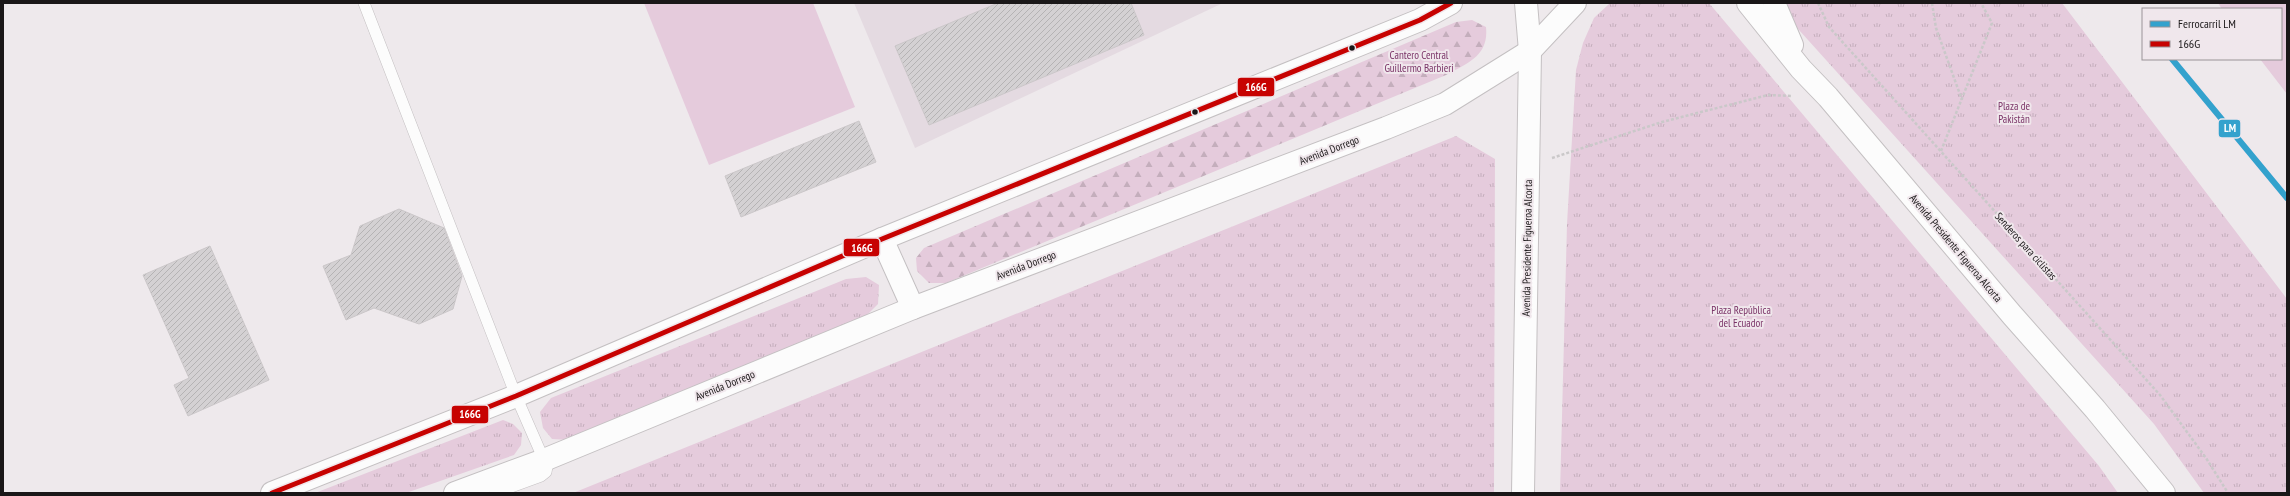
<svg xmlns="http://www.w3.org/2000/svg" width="2290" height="496" font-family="'PT Sans Narrow',sans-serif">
<defs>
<pattern id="grass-tufts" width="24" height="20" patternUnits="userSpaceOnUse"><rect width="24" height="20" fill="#e5cbdc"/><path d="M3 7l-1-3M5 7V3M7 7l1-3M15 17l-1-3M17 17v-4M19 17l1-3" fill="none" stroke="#c4aebc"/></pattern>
<pattern id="forest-firs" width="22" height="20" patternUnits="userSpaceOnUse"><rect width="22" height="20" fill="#e5cbdc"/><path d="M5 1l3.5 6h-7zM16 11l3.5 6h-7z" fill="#c4aebc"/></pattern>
<pattern id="building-hatch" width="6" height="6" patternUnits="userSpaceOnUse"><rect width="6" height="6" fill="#d4d1d3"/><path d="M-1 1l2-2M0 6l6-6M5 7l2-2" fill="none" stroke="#b5b3b4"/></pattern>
</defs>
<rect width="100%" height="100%" fill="#eee9ec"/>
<polygon fill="#e4dae1" points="854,3 1223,3 915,148"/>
<g fill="url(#grass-tufts)">
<polygon points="1610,3 1709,3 2099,466 2118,493 1560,493 1567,224 1576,70 1583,43 1594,18"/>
<polygon points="1785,3 2062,3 2287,299 2287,493 2204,493 2154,424 1790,20"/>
<polygon points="1456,136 1495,159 1494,493 573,493"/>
<polygon points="866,277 879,285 878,304 865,317 570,440 552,439 543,428 540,412 551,398 846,279"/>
<polygon points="503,420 513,424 522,433 521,445 514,455 406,493 315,493"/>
</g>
<path fill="url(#forest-firs)" d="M 1472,20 L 1486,27 C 1489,56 1468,63 1446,75 L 946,283 L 929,283 L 917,271 L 916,258 L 924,248 L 1456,22 Z"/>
<g fill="#e5cbdc">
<polygon points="644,3 813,3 855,107 709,165"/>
<polygon points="2218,3 2287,3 2287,94 2260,59 2281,59 2281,9 2222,9"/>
</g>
<g fill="url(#building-hatch)" stroke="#cbc7c9">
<polygon points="998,3 1131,3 1144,35 929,125 895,46"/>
<polygon points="859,121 876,162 741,217 725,176"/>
<polygon points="399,209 444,228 462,276 453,309 419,324 374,308 346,320 323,266 351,255 360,226"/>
<polygon points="210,246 269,380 188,416 174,385 189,378 143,275"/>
</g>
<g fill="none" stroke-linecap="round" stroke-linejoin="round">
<g stroke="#c4c0c2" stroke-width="12">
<polyline id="lane" points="364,3 516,396 547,467 546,472 541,476 495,493"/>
</g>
<g stroke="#c4c0c2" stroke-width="24">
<g id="secondary">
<polyline points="1748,3 1801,69 1828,97 2012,315 2095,409 2164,493"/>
<polyline points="1774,3 1792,45"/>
<polyline points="882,239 913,308"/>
<polyline points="272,493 516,396 882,239 1420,20 1451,3"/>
<polyline points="455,493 544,460 913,308 1386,128 1445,104 1530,51 1575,3"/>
<polyline points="1523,493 1530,51 1526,3"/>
</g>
</g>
<g stroke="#cac8c9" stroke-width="2.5" stroke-dasharray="3 2" stroke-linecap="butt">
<polyline points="1818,3 1829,27 2160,395 2206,458 2228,493"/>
<polyline points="1932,3 1936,28 1962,100"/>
<polyline points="1941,151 1992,23 1981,3"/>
<polyline points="1552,158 1662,122 1768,95 1792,96"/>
</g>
<use href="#lane" stroke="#fcfcfc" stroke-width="11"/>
<use href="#secondary" stroke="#fcfcfc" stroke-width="22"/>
<g stroke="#f0e7ec" stroke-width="8">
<polyline id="bus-1" points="272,493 516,396 882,239 1420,20 1451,3"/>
</g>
<use href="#bus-1" stroke="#c70201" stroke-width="5"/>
<g stroke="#f0e7ec" stroke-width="9">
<polyline id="rail-1" points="2172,59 2287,198"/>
</g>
<use href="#rail-1" stroke="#33a2cd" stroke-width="6"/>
</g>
<g fill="#1a1718" stroke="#f0e7ec" stroke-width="1.5">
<circle cx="1352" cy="48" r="3.5"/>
<circle cx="1195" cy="112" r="3.5"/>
</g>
<g text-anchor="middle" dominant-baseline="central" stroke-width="4" stroke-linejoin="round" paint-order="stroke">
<g font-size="11" fill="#7a3367" stroke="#f0e7ec">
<text x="1419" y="55">Cantero Central<tspan x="1419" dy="13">Guillermo Barbieri</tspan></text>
<text x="2014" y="106">Plaza de<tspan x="2014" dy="13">Pakistán</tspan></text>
<text x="1741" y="310">Plaza República<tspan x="1741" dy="13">del Ecuador</tspan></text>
</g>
<g font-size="11" fill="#1a1718" stroke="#f0e7ec">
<text transform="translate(1329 150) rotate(-21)">Avenida Dorrego</text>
<text transform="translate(2026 246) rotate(48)">Senderos para ciclistas</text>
<text transform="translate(1527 248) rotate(-89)">Avenida Presidente Figueroa Alcorta</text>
<text transform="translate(1956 248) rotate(50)">Avenida Presidente Figueroa Alcorta</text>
<text transform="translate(1026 265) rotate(-21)">Avenida Dorrego</text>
<text transform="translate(725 385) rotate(-22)">Avenida Dorrego</text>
</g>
</g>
<g stroke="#f0e7ec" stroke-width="1.5">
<rect x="1237" y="77" width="38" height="20" rx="4" fill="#c70201"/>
<rect x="2218" y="119" width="23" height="19" rx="4" fill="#33a2cd"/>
<rect x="843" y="238" width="37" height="19" rx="4" fill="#c70201"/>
<rect x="451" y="405" width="38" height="19" rx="4" fill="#c70201"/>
</g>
<g font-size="11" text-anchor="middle" font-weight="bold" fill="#fff">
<text x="1256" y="91">166G</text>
<text x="2230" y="132">LM</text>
<text x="862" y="252">166G</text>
<text x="470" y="418">166G</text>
</g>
<rect width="2290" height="496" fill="none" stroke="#1a1718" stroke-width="8"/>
<rect x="2142" y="8" width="140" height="52" fill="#f0e7ec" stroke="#9a9497"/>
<rect x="2150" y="21" width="20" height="6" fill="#33a2cd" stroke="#9a9497"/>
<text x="2178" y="28" font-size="12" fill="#1a1718">Ferrocarril LM</text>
<rect x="2150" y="41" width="20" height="6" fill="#c70201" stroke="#9a9497"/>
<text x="2178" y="48" font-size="12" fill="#1a1718">166G</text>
</svg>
